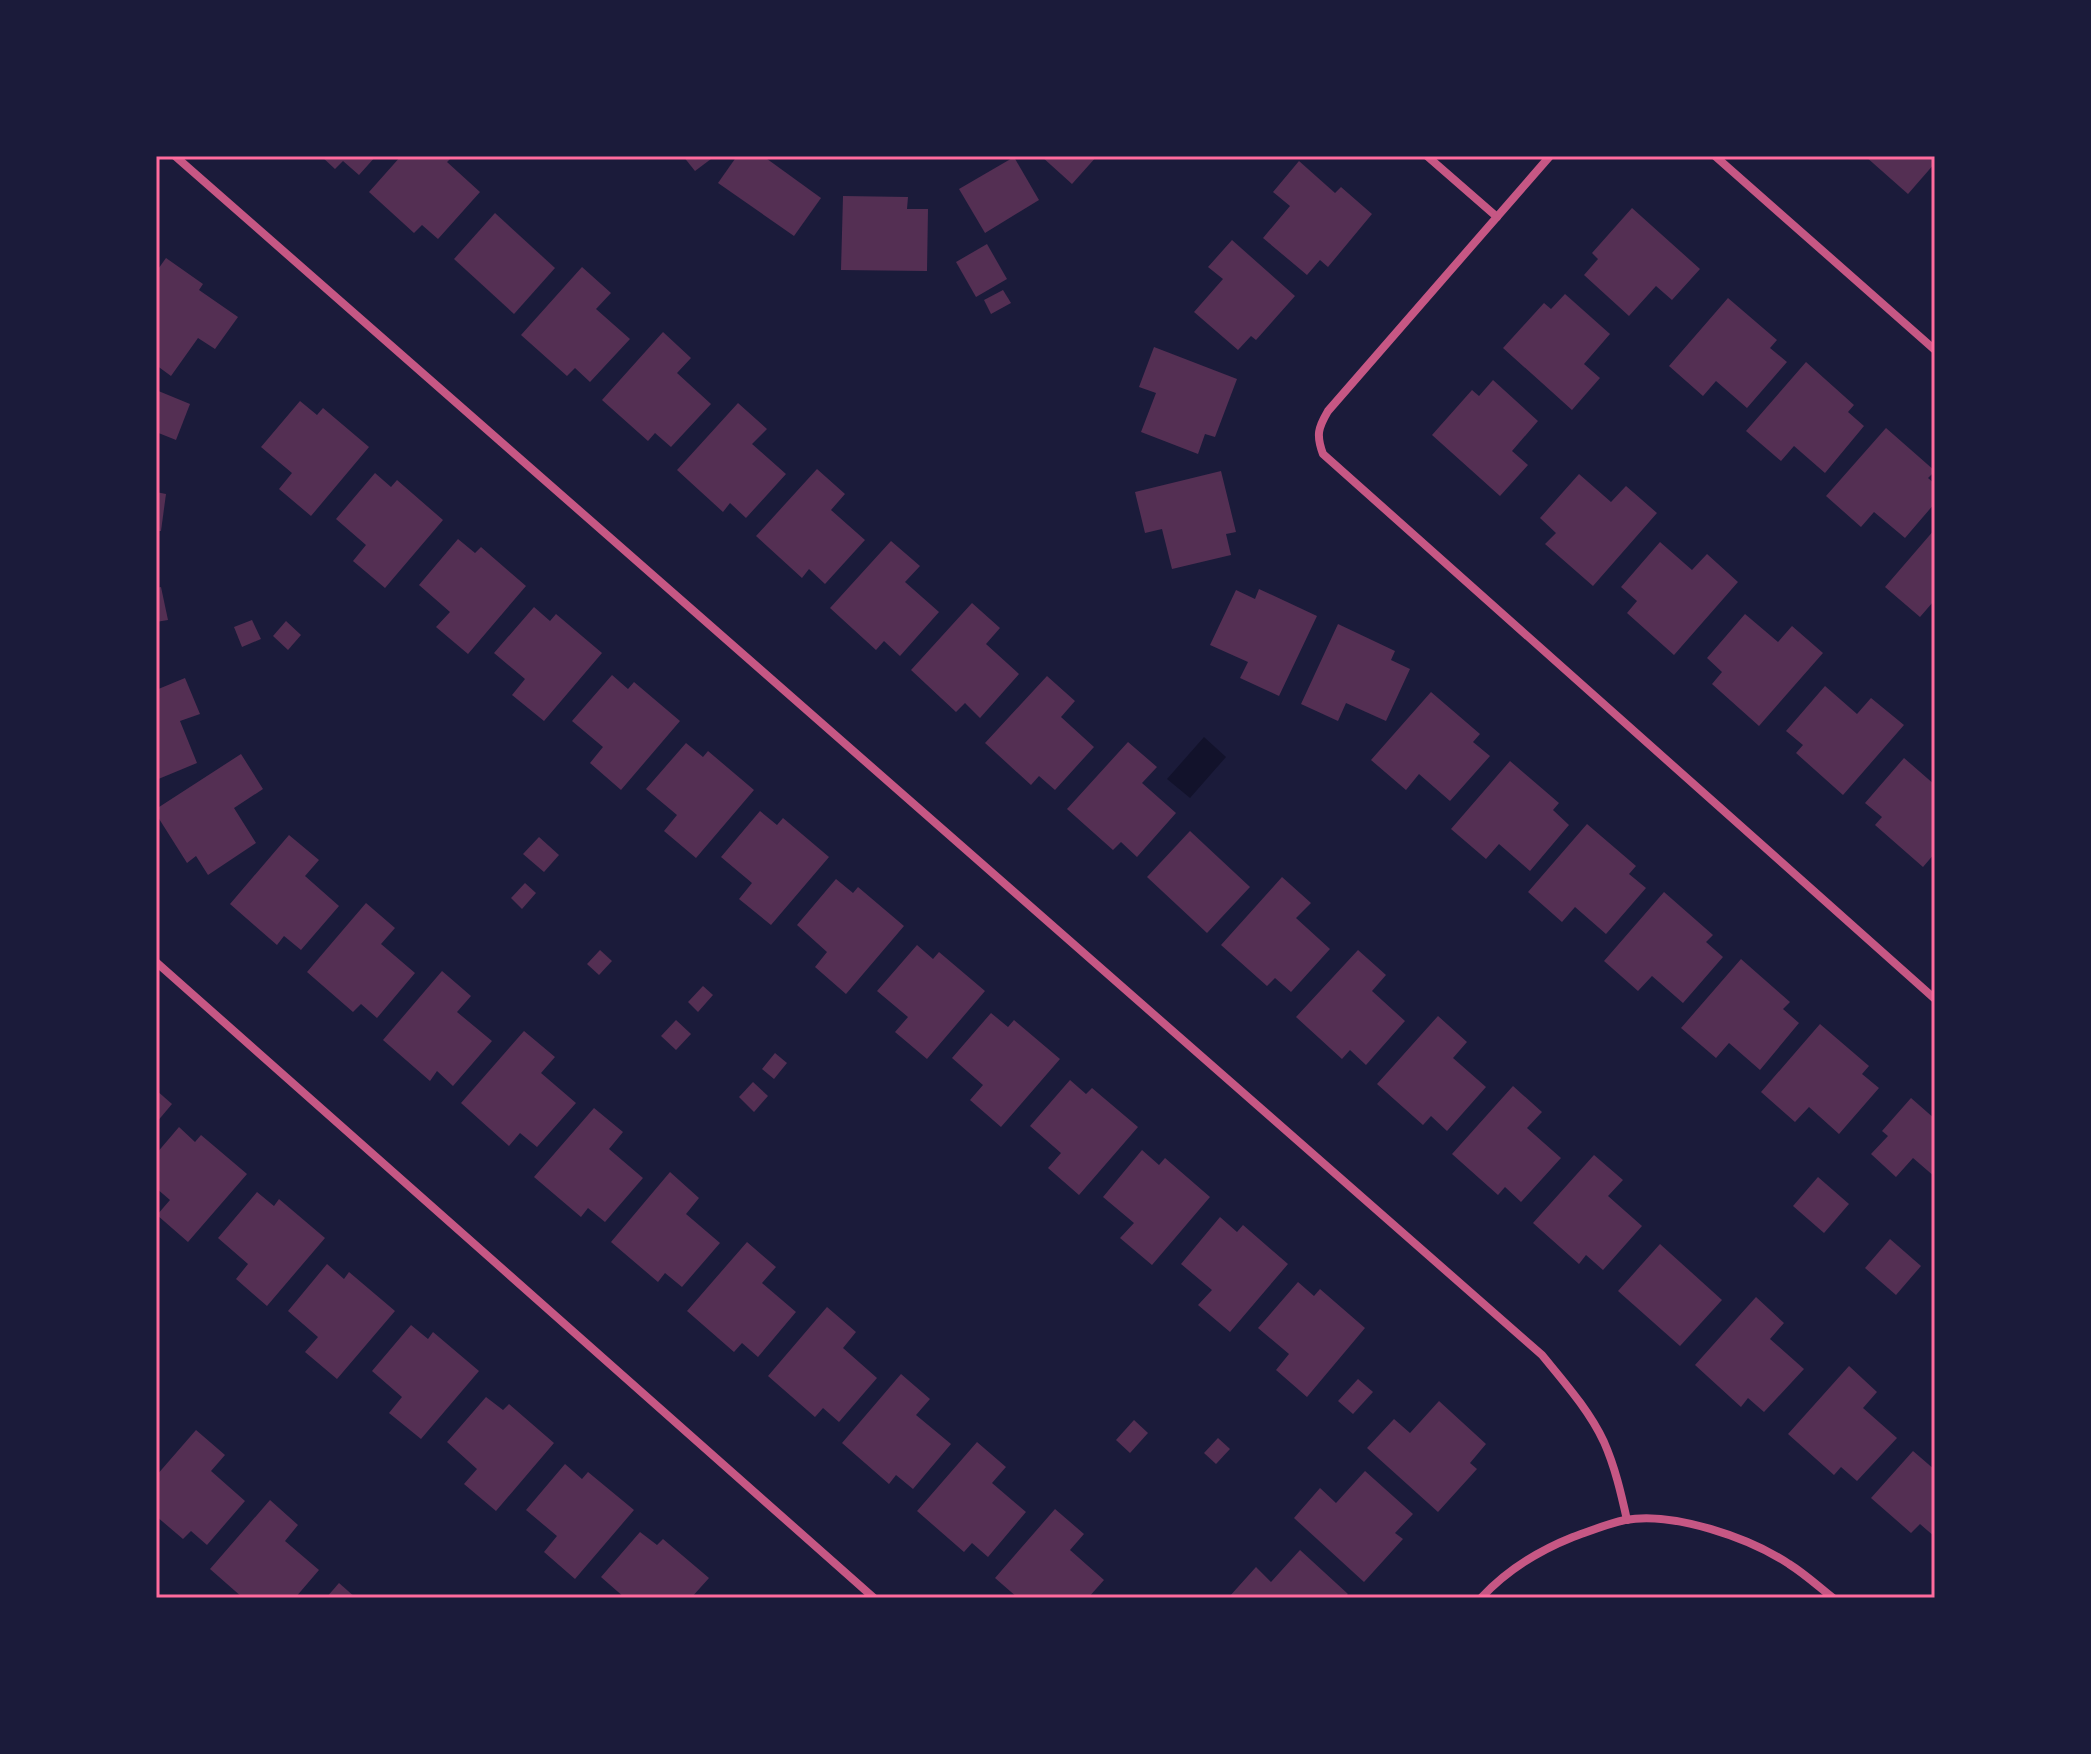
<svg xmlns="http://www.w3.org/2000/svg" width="2091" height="1754" font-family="'PT Sans',sans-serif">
<rect width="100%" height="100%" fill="#1b1b3a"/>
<polygon fill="#12122b" points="1204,737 1226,757 1190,798 1167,779"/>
<g fill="#542f53">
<polygon points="321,156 376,156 359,175 343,161 335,169"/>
<polygon points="401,156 453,156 447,162 480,192 438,239 422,225 414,233 369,192"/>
<polygon points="683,156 715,156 695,171"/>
<polygon points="737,156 763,156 821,198 794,236 718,183"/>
<polygon points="1041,156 1097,156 1072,184"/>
<polygon points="1865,156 1935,156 1935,163 1908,194"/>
<polygon points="1014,157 1039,200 985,233 959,189"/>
<polygon points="1299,161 1335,193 1341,187 1372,214 1328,267 1320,260 1307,275 1263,238 1290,206 1273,192"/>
<polygon points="843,196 908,197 907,209 928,209 927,271 841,270"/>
<polygon points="1632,208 1700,269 1672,300 1656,286 1629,316 1584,275 1598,259 1592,253"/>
<polygon points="495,213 555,268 514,314 454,259"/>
<polygon points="1232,240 1295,296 1256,340 1251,336 1238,350 1194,312 1223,279 1208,267"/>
<polygon points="987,244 1007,279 976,297 956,262"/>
<polygon points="166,258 203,284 199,290 238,317 215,349 198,338 171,376 156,365 156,272"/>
<polygon points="582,267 611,293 596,309 630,339 590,382 575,368 567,376 521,335"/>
<polygon points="1003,290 1011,303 991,314 984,300"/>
<polygon points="1565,294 1610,334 1584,364 1600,378 1572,410 1503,348 1544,303 1551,309"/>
<polygon points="1728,298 1777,340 1770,348 1787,362 1747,408 1716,381 1703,396 1669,366"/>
<polygon points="663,332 691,358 677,373 711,404 671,447 655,433 648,441 602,400"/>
<polygon points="1154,347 1237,379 1215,437 1205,434 1198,454 1141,432 1156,393 1139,387"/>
<polygon points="1806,362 1854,405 1848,412 1864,426 1825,473 1794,446 1781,461 1746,431"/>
<polygon points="1493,380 1538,421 1512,451 1528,465 1500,496 1432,435 1472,390 1479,396"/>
<polygon points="156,390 190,404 176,440 156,432"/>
<polygon points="300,401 317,415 323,408 369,447 311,516 279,489 292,473 261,447"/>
<polygon points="738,403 767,429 752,444 786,474 746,518 730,503 723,512 677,470"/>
<polygon points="1886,428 1935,471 1928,478 1935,484 1935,503 1905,538 1874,512 1861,527 1826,496"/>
<polygon points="817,469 845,494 831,510 865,540 825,584 809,569 802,578 756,536"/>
<polygon points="1221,471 1236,532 1226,534 1231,555 1172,569 1162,529 1145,533 1135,492"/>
<polygon points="375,473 391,487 397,480 443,520 385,588 353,561 366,545 336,519"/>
<polygon points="1579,474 1611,502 1626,486 1657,513 1593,586 1545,544 1556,533 1540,518"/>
<polygon points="156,492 166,494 161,531 156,531"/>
<polygon points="1935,529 1935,603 1933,602 1920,617 1885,587"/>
<polygon points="458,539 475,553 481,547 526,586 468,654 436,627 450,612 419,585"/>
<polygon points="891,541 920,566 905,582 939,612 900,656 884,641 876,650 830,608"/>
<polygon points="1660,542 1692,570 1707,554 1738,582 1674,655 1627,613 1637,601 1621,587"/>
<polygon points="161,587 168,620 156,622 156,588"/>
<polygon points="1259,589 1317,616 1279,696 1240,678 1248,662 1210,645 1236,590 1255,599"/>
<polygon points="972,603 1000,628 986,644 1019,674 980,718 965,703 956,712 911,670"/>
<polygon points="534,607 550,621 556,614 602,653 544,721 512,695 525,679 494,653"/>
<polygon points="1745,614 1778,642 1792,626 1823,653 1759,726 1712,684 1722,672 1707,658"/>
<polygon points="252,620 261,639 242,647 234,627"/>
<polygon points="286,621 301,635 288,650 273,636"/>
<polygon points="1338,624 1395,651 1391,660 1410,669 1386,721 1346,703 1338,721 1301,704"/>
<polygon points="612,675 628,689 634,682 680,721 621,790 590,763 603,747 572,721"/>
<polygon points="1047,676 1075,701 1061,717 1094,747 1055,790 1039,776 1031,785 985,743"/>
<polygon points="185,678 200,714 180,721 197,763 156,780 156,690"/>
<polygon points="1825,686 1857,714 1871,698 1904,725 1843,795 1796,753 1803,745 1786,731"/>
<polygon points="1431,692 1480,734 1473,742 1490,756 1450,801 1419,774 1406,790 1371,760"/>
<polygon points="1128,742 1157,767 1142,783 1176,813 1137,857 1121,842 1113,850 1067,809"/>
<polygon points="686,743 703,757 708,751 754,790 696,858 664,831 677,815 646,789"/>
<polygon points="241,754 263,789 234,808 256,843 208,875 196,856 187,863 156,814 156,809"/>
<polygon points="1904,758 1935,785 1935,853 1923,867 1875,825 1882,817 1865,803"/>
<polygon points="1510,761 1559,803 1553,810 1569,825 1530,871 1499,844 1486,859 1451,829"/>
<polygon points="760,811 777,825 783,818 829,857 771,925 739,899 752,883 721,857"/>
<polygon points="1587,824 1636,866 1629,874 1646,888 1606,934 1575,907 1562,922 1528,892"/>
<polygon points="1190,831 1250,887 1207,933 1147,877"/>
<polygon points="289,835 319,860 305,876 339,906 301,950 284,936 277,945 230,904"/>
<polygon points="539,837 559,855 544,872 523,854"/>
<polygon points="1282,877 1311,903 1296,918 1330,949 1291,992 1275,978 1267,986 1221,945"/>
<polygon points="836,879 853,893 858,887 904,926 846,994 815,967 827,952 797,925"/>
<polygon points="525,883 536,893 522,909 511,898"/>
<polygon points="1664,892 1713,935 1706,942 1723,957 1683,1003 1652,976 1638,991 1604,961"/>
<polygon points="366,903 395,928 381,944 415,973 377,1018 361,1004 353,1012 307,972"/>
<polygon points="917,945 933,959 939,952 985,991 927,1059 895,1032 908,1017 877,991"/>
<polygon points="600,950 612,961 599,975 587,964"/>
<polygon points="1358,950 1386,975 1372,991 1405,1021 1366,1065 1350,1050 1342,1059 1296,1017"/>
<polygon points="1741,959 1790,1002 1783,1009 1799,1023 1760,1070 1729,1043 1716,1058 1681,1028"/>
<polygon points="442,971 471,996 457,1012 492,1041 453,1086 437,1071 430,1081 383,1040"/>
<polygon points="703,986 713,995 698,1012 688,1002"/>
<polygon points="991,1013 1008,1027 1014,1020 1060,1059 1001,1127 970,1100 983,1085 952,1058"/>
<polygon points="1438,1016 1467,1042 1453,1058 1486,1087 1447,1131 1431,1116 1423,1125 1377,1084"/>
<polygon points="676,1020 691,1034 676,1050 661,1036"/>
<polygon points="1820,1024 1869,1066 1862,1074 1879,1088 1839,1134 1809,1107 1795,1122 1761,1092"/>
<polygon points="524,1031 555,1057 541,1073 576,1103 537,1147 520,1133 509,1146 461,1103"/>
<polygon points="775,1053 787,1063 774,1079 762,1069"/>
<polygon points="1070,1080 1086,1094 1092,1088 1138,1127 1079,1195 1048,1168 1061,1153 1030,1126"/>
<polygon points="753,1082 768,1096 754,1112 739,1097"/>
<polygon points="1513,1086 1542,1112 1527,1128 1561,1158 1521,1202 1505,1187 1498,1195 1452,1154"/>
<polygon points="156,1090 172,1104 156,1123"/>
<polygon points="1911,1098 1935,1119 1935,1177 1913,1158 1896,1177 1871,1154 1888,1136 1882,1131"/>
<polygon points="594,1108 623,1132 609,1149 643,1178 605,1222 588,1208 581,1217 534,1177"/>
<polygon points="179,1127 195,1142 201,1135 247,1174 188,1242 157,1215 170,1200 156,1188 156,1154"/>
<polygon points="1142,1150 1159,1165 1165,1158 1210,1197 1152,1265 1120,1238 1134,1223 1103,1197"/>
<polygon points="1594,1155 1623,1180 1608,1196 1642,1226 1603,1270 1586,1255 1579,1264 1533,1223"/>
<polygon points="670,1172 699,1198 686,1214 720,1243 682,1287 665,1273 658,1282 611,1242"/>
<polygon points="1818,1177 1849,1204 1824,1233 1793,1206"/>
<polygon points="257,1192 274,1206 279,1199 325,1238 267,1306 236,1279 248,1264 218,1238"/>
<polygon points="1220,1217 1237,1232 1243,1225 1288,1264 1230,1332 1198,1305 1212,1290 1181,1264"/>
<polygon points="1890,1239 1921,1266 1896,1295 1865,1268"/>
<polygon points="747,1242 776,1267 762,1283 796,1312 758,1357 742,1343 734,1352 687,1311"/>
<polygon points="1660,1244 1722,1300 1680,1346 1618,1291"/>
<polygon points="327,1264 344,1279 349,1272 395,1311 337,1379 305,1352 318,1337 288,1311"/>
<polygon points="1298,1282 1314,1296 1320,1289 1365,1328 1307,1397 1276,1370 1289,1354 1258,1328"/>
<polygon points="1756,1297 1784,1323 1770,1339 1804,1369 1764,1412 1748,1398 1741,1407 1695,1365"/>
<polygon points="827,1307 856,1332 843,1348 877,1378 839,1422 823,1408 815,1417 768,1376"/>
<polygon points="411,1325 428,1339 433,1332 479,1371 421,1439 389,1413 402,1397 372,1371"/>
<polygon points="1849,1366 1877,1392 1863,1408 1897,1438 1857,1481 1841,1467 1834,1475 1788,1434"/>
<polygon points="901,1374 930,1399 916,1415 951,1444 913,1489 896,1475 889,1484 842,1443"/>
<polygon points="1358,1379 1373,1392 1353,1414 1338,1401"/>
<polygon points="486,1397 503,1410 509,1404 554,1443 496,1511 464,1484 477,1469 447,1442"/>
<polygon points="1439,1401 1486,1444 1470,1463 1477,1469 1438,1512 1367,1448 1394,1419 1410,1433"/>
<polygon points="1134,1420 1148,1433 1130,1453 1116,1440"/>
<polygon points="196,1430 225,1455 211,1471 245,1501 207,1545 191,1531 183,1539 156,1516 156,1476"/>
<polygon points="1218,1438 1230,1449 1216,1464 1204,1453"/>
<polygon points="977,1442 1006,1467 992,1483 1026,1512 988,1557 972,1543 964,1552 917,1511"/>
<polygon points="1913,1451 1935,1470 1935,1537 1920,1524 1911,1533 1871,1498"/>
<polygon points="565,1464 582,1479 588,1472 634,1510 575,1579 544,1552 557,1536 526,1510"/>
<polygon points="1365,1471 1413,1514 1395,1533 1403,1539 1364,1582 1294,1518 1320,1488 1336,1503"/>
<polygon points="270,1500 298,1525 285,1541 319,1570 295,1598 243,1598 210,1569"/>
<polygon points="1055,1509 1084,1534 1070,1550 1104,1580 1088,1598 1018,1598 995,1578"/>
<polygon points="640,1532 657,1545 663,1539 709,1578 691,1598 625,1598 601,1577"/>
<polygon points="1300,1550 1348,1594 1344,1598 1229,1597 1256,1567 1271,1582"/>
<polygon points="339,1583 356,1598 326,1598"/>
</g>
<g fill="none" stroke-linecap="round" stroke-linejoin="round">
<g stroke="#c65784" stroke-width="8">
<path d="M 175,156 L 1542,1355 C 1564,1382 1589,1410 1604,1442 C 1615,1467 1621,1493 1627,1520"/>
<polyline points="1427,156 1497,217"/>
<path d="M 1550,156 L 1328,411 C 1318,428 1316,435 1323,454 L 1935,999"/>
<polyline points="1715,156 1935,350"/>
<polyline points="156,962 874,1598"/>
<path d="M 1481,1598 C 1506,1571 1538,1551 1573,1537 C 1590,1531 1607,1524 1625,1520 C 1673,1511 1750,1538 1789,1564 C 1805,1574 1819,1587 1833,1598"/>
</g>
</g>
<rect width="2091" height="1754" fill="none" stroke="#1b1b3a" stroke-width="316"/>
<rect x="158" y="158" width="1775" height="1438" fill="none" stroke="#ff6b9d" stroke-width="3"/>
</svg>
